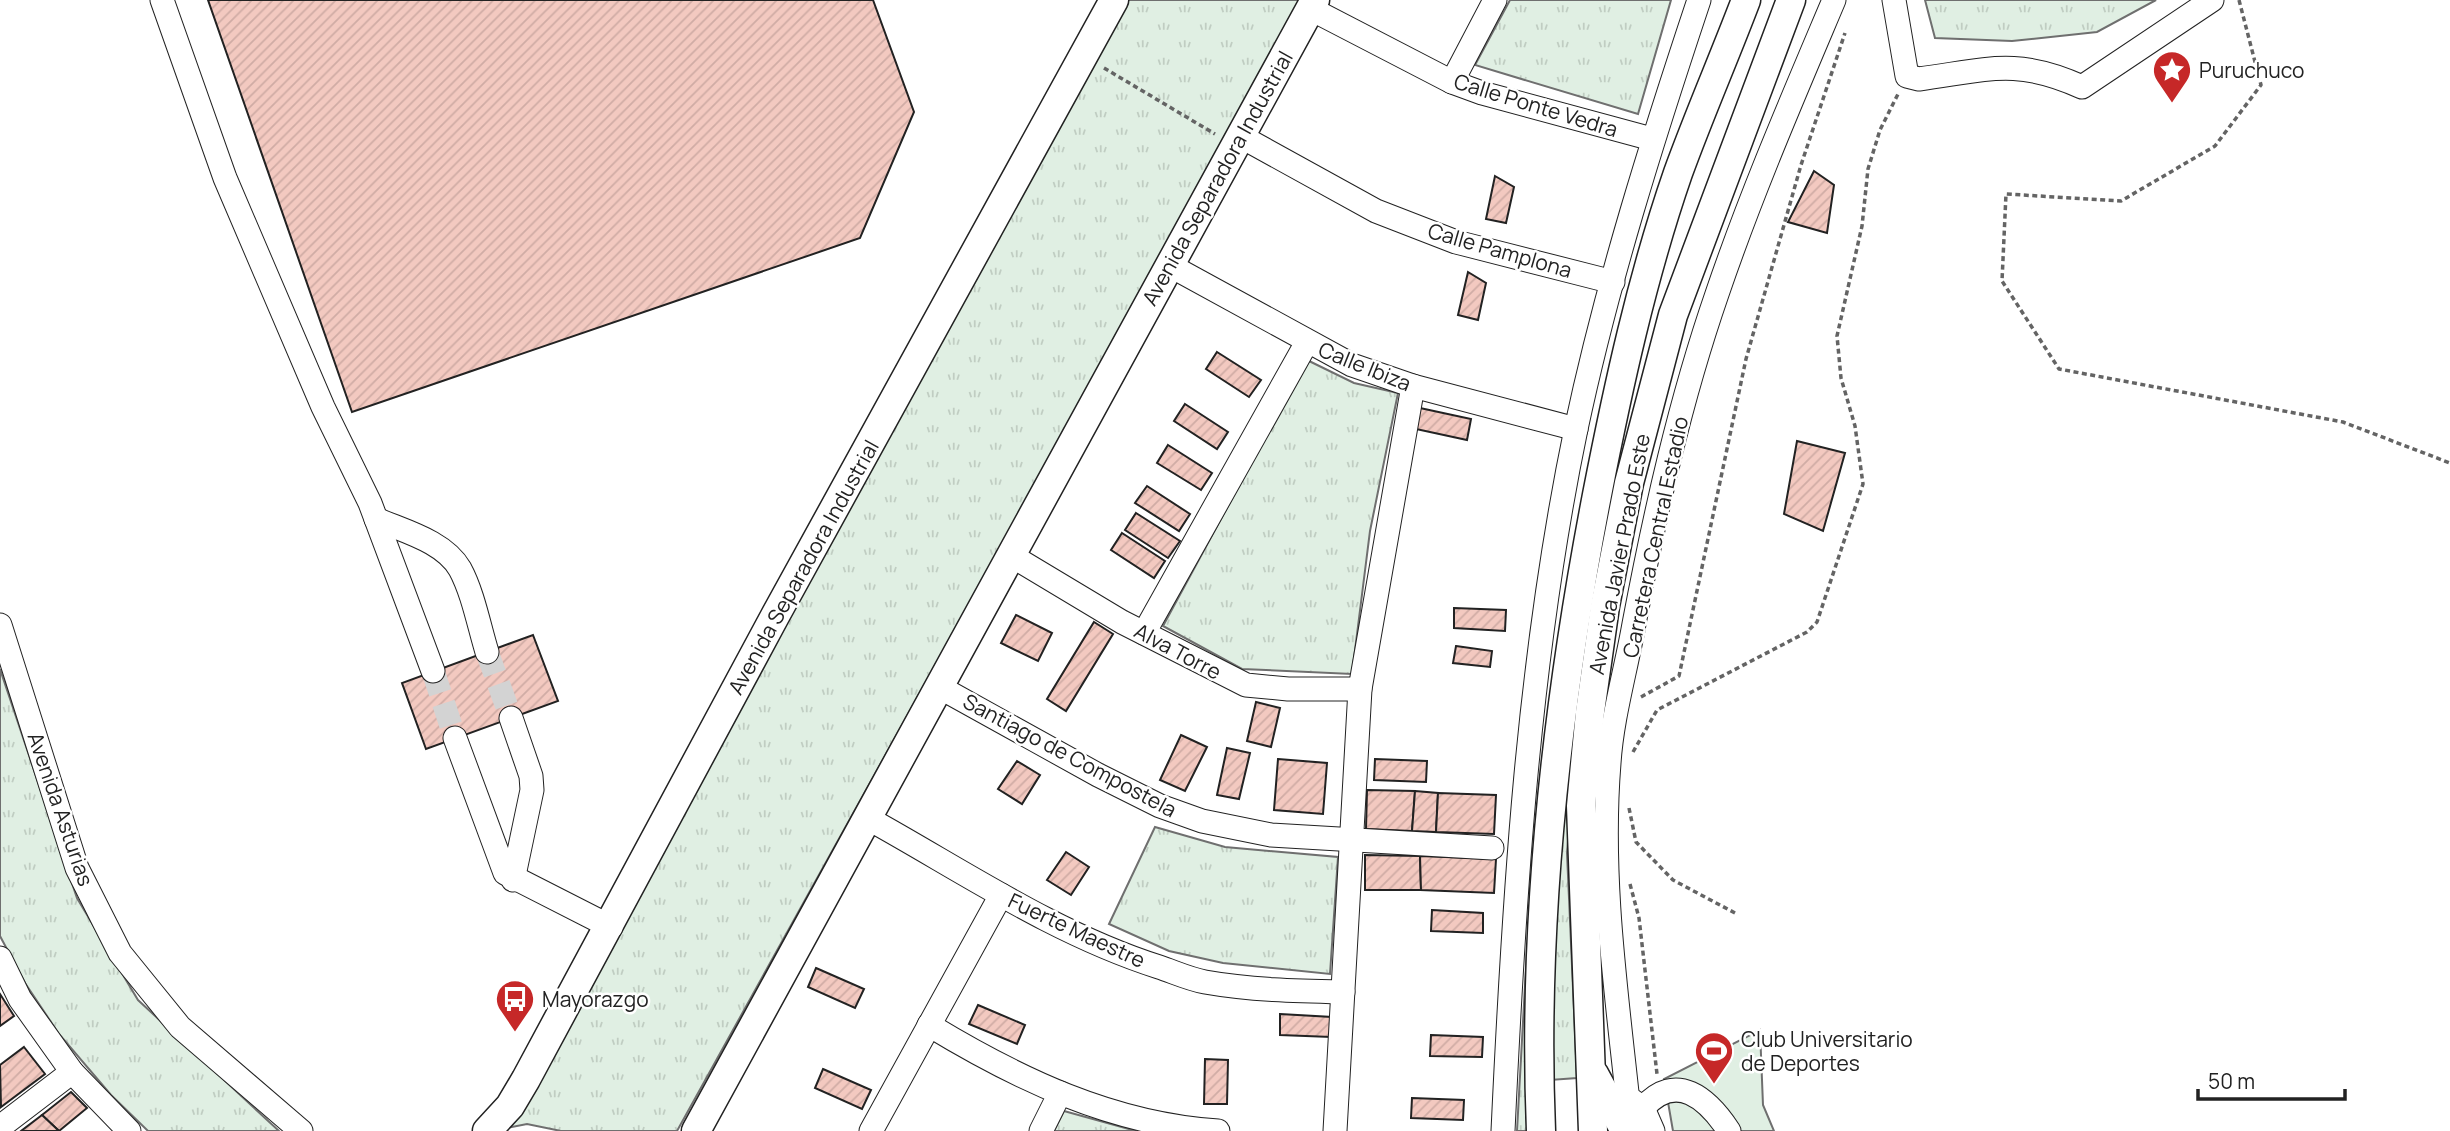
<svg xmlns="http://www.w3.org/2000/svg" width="2450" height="1131" font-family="Manrope,sans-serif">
<defs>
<pattern id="grass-tufts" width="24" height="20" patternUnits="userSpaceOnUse" patternTransform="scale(1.75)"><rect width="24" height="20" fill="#e0efe3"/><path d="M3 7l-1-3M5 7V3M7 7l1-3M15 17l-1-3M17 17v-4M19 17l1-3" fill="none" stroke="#c0cdc2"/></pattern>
<pattern id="building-hatch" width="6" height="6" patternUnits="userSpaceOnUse" patternTransform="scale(1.75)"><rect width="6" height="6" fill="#f3c9c0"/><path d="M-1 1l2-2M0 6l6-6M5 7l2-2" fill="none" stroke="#d0aca5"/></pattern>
</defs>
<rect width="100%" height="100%" fill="#fff"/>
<g fill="url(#grass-tufts)" stroke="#6f6f6f" stroke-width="2">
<polygon points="1114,0 1304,0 677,1131 561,1131 527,1124 507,1128"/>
<polygon points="1510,0 1671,0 1638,114 1475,65"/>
<polygon points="1925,0 2156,0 2097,32 2012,41 1935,38"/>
<polygon points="1307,360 1354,383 1398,393 1370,531 1352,674 1242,669 1163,626"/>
<polygon points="0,669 77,898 138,1000 279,1131 148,1131 111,1095 59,1034 25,983 0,936"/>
<polygon points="1569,743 1576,745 1567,853 1577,1078 1550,1080 1559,850"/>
<polygon points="1155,827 1225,847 1338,857 1330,974 1223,963 1169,951 1109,924"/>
<polygon points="1540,893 1533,1131 1517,1131 1527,949"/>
<polygon points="1064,1111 1136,1131 1054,1131"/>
</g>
<polygon fill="#e0efe3" stroke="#6f6f6f" stroke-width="2" points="1760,1030 1763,1105 1774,1131 1673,1131 1664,1079"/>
<g fill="url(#building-hatch)" stroke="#222" stroke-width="2">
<polygon points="208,0 873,0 914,112 860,238 352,412"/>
<polygon points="1814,171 1834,185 1827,233 1788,222"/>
<polygon points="1495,176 1514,187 1506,223 1486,219"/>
<polygon points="1468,272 1486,283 1478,320 1458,315"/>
<polygon points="1217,352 1261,380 1249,397 1206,369"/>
<polygon points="1185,404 1228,432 1217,449 1174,421"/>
<polygon points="1420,408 1471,419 1467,440 1416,429"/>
<polygon points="1797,441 1845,453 1823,531 1784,514"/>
<polygon points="1168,445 1212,473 1201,490 1157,463"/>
<polygon points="1147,486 1190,514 1179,531 1135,503"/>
<polygon points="1136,513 1180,541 1168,558 1125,530"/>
<polygon points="1122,533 1165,561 1154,578 1111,550"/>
<polygon points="1454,608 1506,610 1505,631 1454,628"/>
<polygon points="1016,615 1052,633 1038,661 1001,643"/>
<polygon points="1094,622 1113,634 1066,711 1047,699"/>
<polygon points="533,635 558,701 426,749 402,683"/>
<polygon points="1456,646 1492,651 1490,667 1453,663"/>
<polygon points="1256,702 1280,708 1271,747 1247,741"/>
<polygon points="1181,735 1207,747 1185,791 1160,780"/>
<polygon points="1227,748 1250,753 1239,799 1217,795"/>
<polygon points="1278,759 1327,763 1323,814 1274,810"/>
<polygon points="1375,759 1427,761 1426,782 1374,780"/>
<polygon points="1017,761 1040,775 1022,804 998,789"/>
<polygon points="1367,790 1415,791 1412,831 1366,829"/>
<polygon points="1415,791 1438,793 1436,832 1412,831"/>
<polygon points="1438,793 1496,795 1494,834 1436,832"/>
<polygon points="1066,852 1089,867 1071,895 1047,880"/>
<polygon points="1365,855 1420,856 1421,890 1365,890"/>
<polygon points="1420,856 1496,859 1494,893 1421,890"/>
<polygon points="1432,910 1483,913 1483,933 1431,931"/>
<polygon points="816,968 864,989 855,1008 808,987"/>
<polygon points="0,994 14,1016 0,1026"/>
<polygon points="978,1005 1025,1025 1017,1044 969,1024"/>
<polygon points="1280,1014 1332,1017 1331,1037 1280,1035"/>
<polygon points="1431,1035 1483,1037 1482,1057 1430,1056"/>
<polygon points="24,1047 45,1074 1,1107 0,1065"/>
<polygon points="1205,1059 1228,1060 1227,1104 1204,1104"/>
<polygon points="823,1069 871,1090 862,1109 815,1088"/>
<polygon points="71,1092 87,1108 59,1131 42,1115"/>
<polygon points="1412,1098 1464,1100 1463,1120 1411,1118"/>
<polygon points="42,1115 59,1131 21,1131"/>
</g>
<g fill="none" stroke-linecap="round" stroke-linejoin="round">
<g stroke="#d3d3d3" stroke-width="23" stroke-dasharray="23 11" stroke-linecap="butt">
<polyline points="487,652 511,718"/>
<polyline points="433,671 455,738"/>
</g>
<g stroke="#222" stroke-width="25">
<g id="minor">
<polyline points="162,0 225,178 323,407 370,503 433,671"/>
<path d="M 1894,0 L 1907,76 L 1919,79 C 1987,70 2016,57 2082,87 L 2212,0"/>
<polyline points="1311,9 1452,82 1482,93 1652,139"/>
<polyline points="1452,82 1495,0"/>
<polyline points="1240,136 1376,211 1456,242 1613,282"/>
<polyline points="1169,265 1352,365 1413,386 1576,429"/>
<path d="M 376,519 C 403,531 444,541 460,569 C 473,593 479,626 487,652"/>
<polyline points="1012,556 1122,622 1246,685 1288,689 1360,689"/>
<polyline points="0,625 77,868 120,953 180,1027 301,1131"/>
<polyline points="1144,633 1307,342"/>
<polyline points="941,688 1098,775 1160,806 1202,821 1271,835 1492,848"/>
<polyline points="511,718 531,776 532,790 513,880"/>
<polyline points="455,738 505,873 611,927"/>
<path d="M 869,819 C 963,871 1055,934 1159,967 C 1174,972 1189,979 1205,982 C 1250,990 1297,991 1343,992"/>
<polyline points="0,958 20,999 72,1072 129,1131"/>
<path d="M 929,1025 C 1018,1079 1112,1124 1218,1131"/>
<polyline points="1630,1099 1643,1108 1653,1131"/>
<path d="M 1643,1108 C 1676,1070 1708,1099 1729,1131"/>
<polyline points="0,1127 72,1072"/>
<polyline points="871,1131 1001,895"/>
<polyline points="1041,1131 1060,1093"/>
<polyline points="1335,1131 1360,689 1413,386"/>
<path d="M 1503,1131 C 1514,896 1528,660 1576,429 C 1607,283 1652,141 1699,0"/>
<path d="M 1631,1131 C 1619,1008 1599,887 1609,763 C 1612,717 1626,670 1634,624 C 1655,513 1680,401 1717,294 C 1751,194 1793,97 1834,0"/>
</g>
</g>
<g stroke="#222" stroke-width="31">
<g id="major">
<polyline points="1594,1074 1625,1131"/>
<polyline points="487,1131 510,1106 526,1079 775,616 1114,0"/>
<polyline points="696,1131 1315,0"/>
<path d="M 1541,1131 C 1532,918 1557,703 1597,495 C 1618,387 1642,277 1678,173 C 1699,115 1724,58 1746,0"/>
<polyline points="1593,1131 1581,806 1590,712 1605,606 1629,483 1673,315 1791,0"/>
</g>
</g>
<g stroke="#646464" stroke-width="3.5" stroke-dasharray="5 3.5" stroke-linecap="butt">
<polyline points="2239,0 2261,85 2215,146 2121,201 2006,194 2002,281 2059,369 2343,422 2450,463"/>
<polyline points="1104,68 1215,134"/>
<polyline points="1641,697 1679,676 1746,359 1801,165 1845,33"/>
<polyline points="1633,752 1657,710 1807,632 1817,622 1863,484 1855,426 1841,378 1837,336 1862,226 1868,169 1880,130 1898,94"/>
<polyline points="1629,808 1636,842 1673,880 1735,913"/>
<polyline points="1630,884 1639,918 1657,1074"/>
</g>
<use href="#minor" stroke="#fff" stroke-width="23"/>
<use href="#major" stroke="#fff" stroke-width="28"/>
</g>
<defs>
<g id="sight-pin" transform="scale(2.0125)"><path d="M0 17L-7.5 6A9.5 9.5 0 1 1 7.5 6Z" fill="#c62828" stroke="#fff"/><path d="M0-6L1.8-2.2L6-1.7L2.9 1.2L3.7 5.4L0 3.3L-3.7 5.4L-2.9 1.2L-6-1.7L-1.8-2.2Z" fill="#fff"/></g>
<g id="bus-pin" transform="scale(2.0125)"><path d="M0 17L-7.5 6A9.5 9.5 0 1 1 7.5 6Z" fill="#c62828" stroke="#fff"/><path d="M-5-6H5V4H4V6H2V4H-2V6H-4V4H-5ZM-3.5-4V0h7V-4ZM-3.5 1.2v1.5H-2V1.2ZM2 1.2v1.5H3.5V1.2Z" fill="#fff"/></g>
<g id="stadium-pin" transform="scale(2.0125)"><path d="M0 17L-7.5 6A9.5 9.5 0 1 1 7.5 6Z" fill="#c62828" stroke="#fff"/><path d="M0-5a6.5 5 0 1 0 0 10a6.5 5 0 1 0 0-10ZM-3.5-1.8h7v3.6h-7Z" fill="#fff"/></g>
</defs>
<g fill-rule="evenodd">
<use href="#sight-pin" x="2172" y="70"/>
<use href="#bus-pin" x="515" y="999"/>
<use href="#stadium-pin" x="1714" y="1051"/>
</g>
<g text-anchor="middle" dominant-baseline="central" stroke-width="5" stroke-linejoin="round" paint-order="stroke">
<g font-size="21" fill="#222" stroke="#fff" text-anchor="start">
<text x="2199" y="70">Puruchuco</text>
<text x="542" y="999">Mayorazgo</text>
<text x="1741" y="1039">Club Universitario<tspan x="1741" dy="24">de Deportes</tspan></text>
</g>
<g font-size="21" fill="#222" stroke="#fff">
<text transform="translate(1536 105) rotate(17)">Calle Ponte Vedra</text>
<text transform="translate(1217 178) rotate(-61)">Avenida Separadora Industrial</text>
<text transform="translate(1500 250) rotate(16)">Calle Pamplona</text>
<text transform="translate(1365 366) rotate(22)">Calle Ibiza</text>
<text transform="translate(1655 537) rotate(-78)">Carretera Central Estadio</text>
<text transform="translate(1619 554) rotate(-79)">Avenida Javier Prado Este</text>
<text transform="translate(803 567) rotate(-61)">Avenida Separadora Industrial</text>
<text transform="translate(1178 651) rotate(28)">Alva Torre</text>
<text transform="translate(1070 755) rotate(28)">Santiago de Compostela</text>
<text transform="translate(61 809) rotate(71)">Avenida Asturias</text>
<text transform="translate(1077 930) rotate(25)">Fuerte Maestre</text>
</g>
</g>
<path d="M2198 1089v10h147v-10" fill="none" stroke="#222222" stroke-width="3.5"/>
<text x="2208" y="1089" font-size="21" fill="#222222" stroke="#ffffff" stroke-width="5" paint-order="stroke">50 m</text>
</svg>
